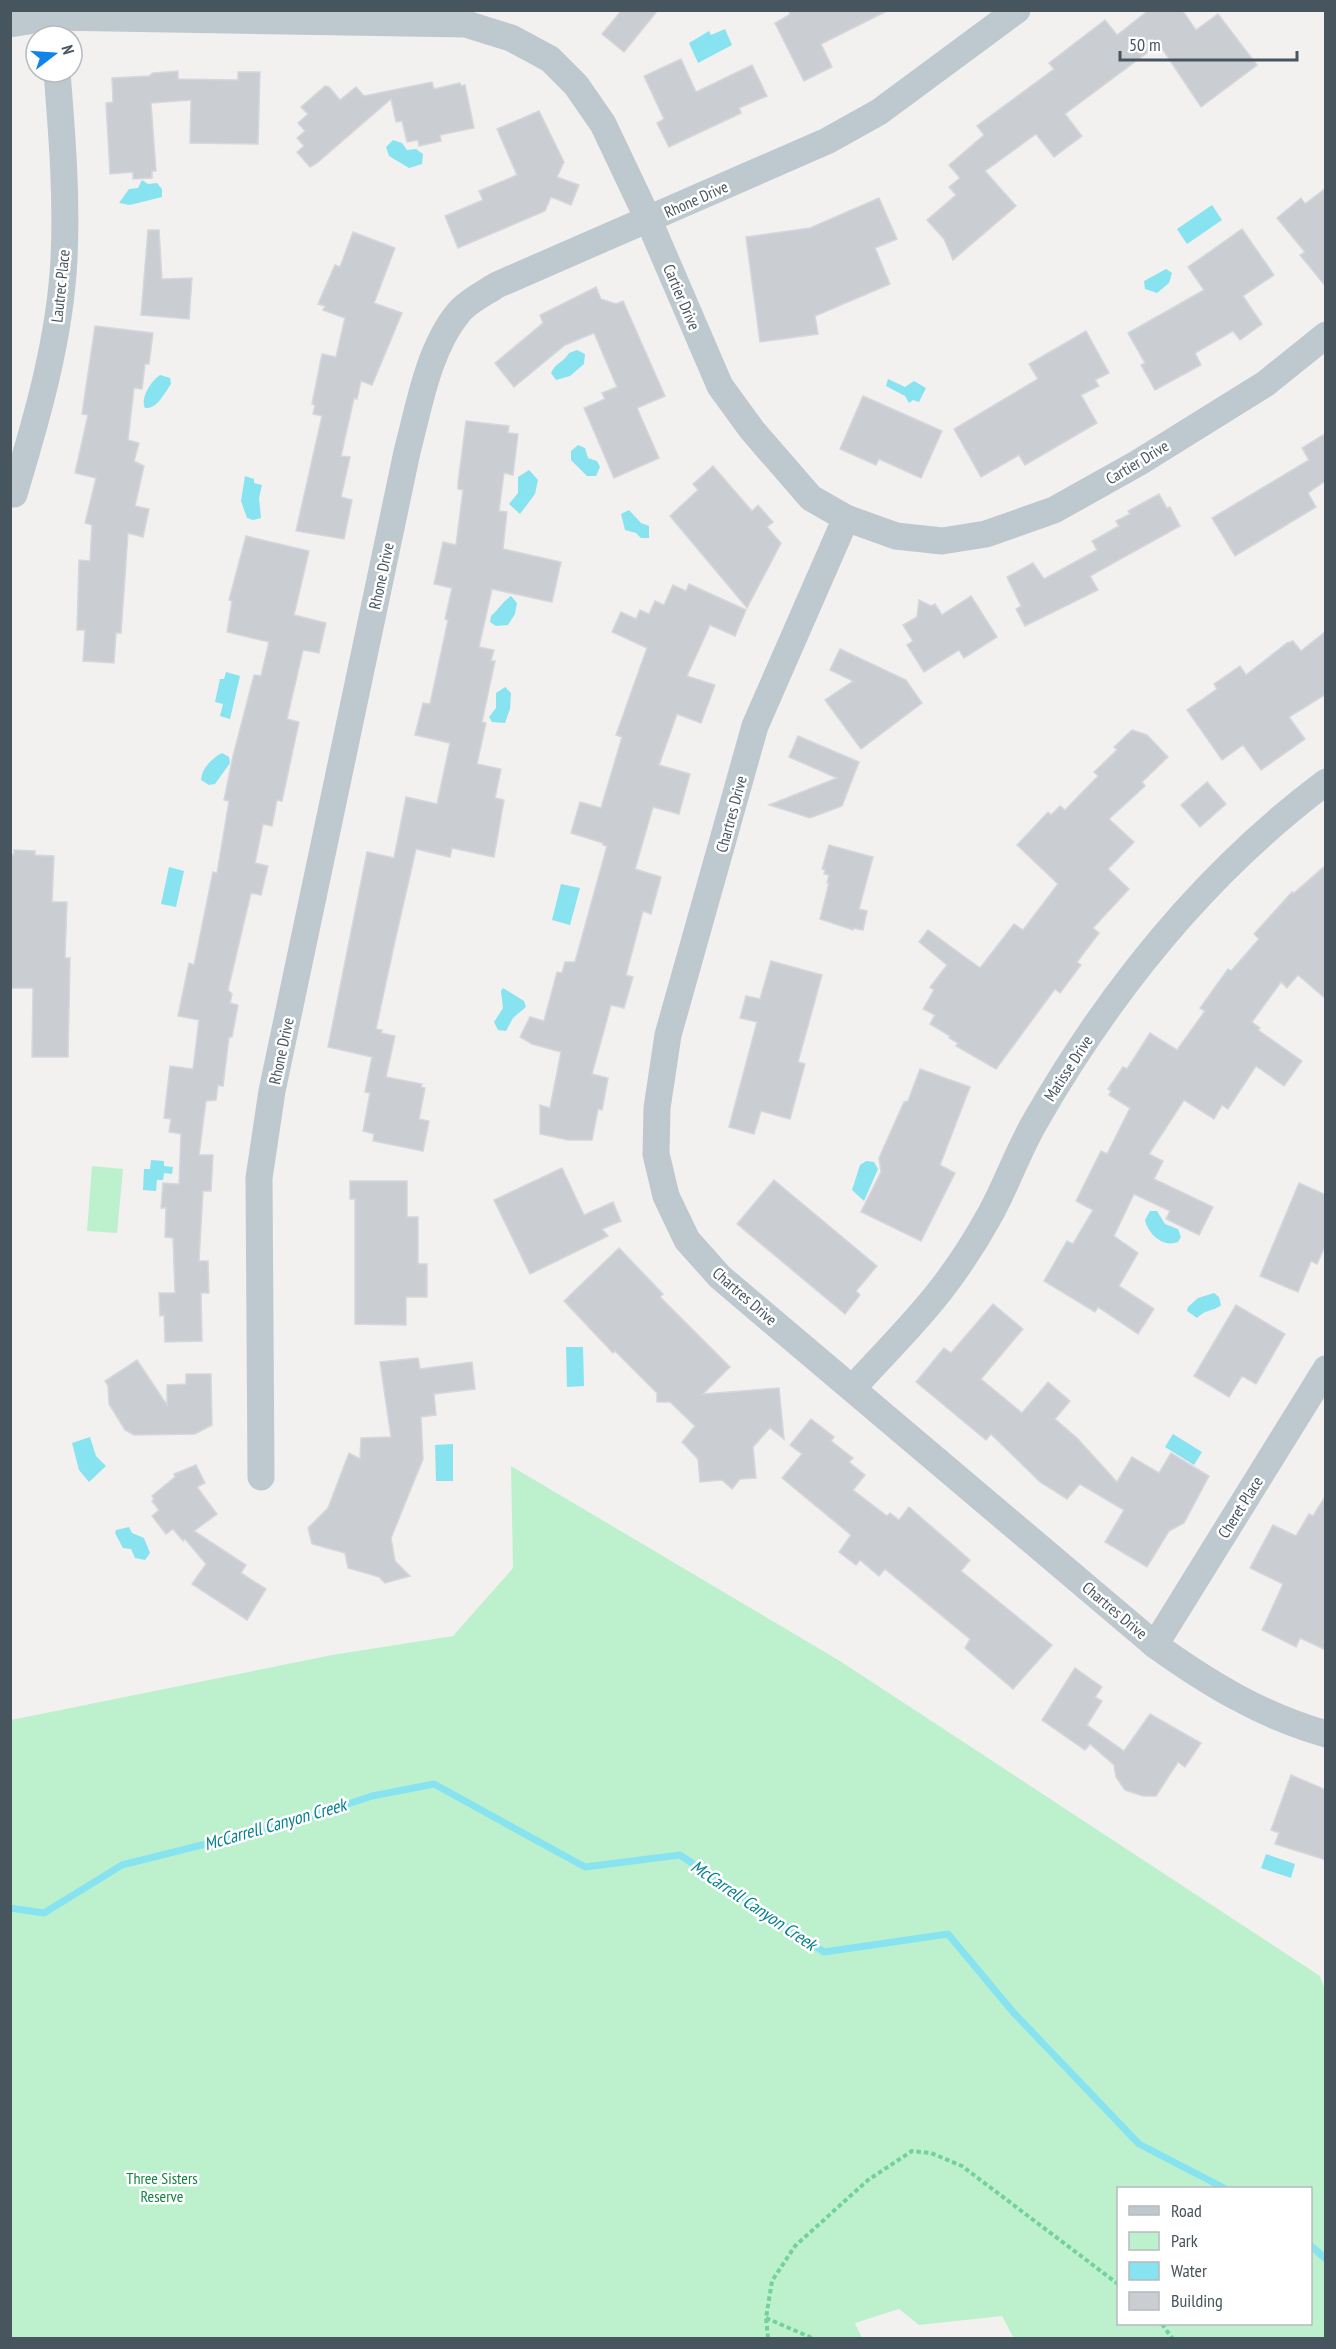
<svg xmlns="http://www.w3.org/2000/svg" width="1336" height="2349" font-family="'PT Sans Narrow',sans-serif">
<rect width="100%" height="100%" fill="#f3f0f0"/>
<g fill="#bdf1cd" fill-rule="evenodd">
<polygon points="92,1166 123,1169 117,1233 87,1231"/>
<path d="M 511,1466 L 840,1661 L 1320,1976 L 1326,1993 L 1325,2338 L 1018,2338 L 1013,2337 L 1002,2316 L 919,2325 L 899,2309 L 855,2323 L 862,2338 L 11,2338 L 11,1720 L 332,1655 L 453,1636 L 513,1568 ZM 1118,2188 L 1310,2188 L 1310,2324 L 1118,2324 Z"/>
</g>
<g fill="#88e3f0">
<polygon points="725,29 732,45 698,63 689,43 709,31 711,35"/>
<polygon points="393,140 402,143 407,150 416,149 423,154 422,164 409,168 389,156 386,147"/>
<polygon points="142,180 148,184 157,183 162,189 162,197 130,205 119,203 129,189 138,188"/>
<polygon points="1212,205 1222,220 1187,244 1177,229"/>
<polygon points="1166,269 1172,273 1169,283 1157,293 1145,289 1144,281"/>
<path d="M 577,350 L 585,354 L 584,364 L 570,376 L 556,380 L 551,373 C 555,363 564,362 569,353 Z"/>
<path d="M 160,375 L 170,378 L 171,384 C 164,394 157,409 145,408 C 140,398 151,381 160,375 Z"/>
<polygon points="888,379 905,387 914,381 926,388 919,402 913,400 909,403 905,396 886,386"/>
<polygon points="578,445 585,448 588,458 597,461 600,467 596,476 587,476 571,460 571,451"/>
<polygon points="529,470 538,480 535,494 520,514 509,504 518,493 518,477"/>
<polygon points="245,476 254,479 254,483 262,485 259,498 261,518 253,520 247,518 241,501"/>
<polygon points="629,510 641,523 649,526 649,538 641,538 636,533 625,530 621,514"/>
<path d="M 511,596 L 517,603 L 515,614 L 508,625 L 496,626 L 490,622 L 491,616 C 499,609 502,602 511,596 Z"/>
<polygon points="226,672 240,676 230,719 220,716 223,704 215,702 220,679 224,679"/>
<polygon points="505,687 511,693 510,709 505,723 492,722 489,717 496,708 496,693"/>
<path d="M 222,753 L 229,757 L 230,763 L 215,784 L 209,785 L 201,780 C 202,768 212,758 222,753 Z"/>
<polygon points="169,867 184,871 176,907 161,904"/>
<polygon points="561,884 580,888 570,925 552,920"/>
<polygon points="503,988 524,1001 526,1007 513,1018 506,1031 498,1030 494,1022 503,1008 501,991"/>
<polygon points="151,1160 164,1161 164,1166 173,1167 172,1174 164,1173 163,1180 157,1180 156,1191 143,1190 144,1169 150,1169"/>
<polygon points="866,1161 874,1162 878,1169 864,1201 852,1190 860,1165"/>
<path d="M 1150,1211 L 1157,1211 L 1165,1224 L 1178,1229 L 1181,1237 L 1178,1242 C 1163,1248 1148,1234 1145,1220 Z"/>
<path d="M 1214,1293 L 1219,1297 L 1221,1305 C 1213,1312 1205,1309 1197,1318 L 1187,1311 L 1188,1307 L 1198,1298 Z"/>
<polygon points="566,1347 583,1347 584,1386 567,1387"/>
<polygon points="1173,1434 1202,1452 1194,1465 1165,1447"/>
<polygon points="90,1437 96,1456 106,1466 89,1482 79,1470 72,1443"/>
<polygon points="453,1444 453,1481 436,1481 435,1445"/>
<polygon points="129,1527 132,1533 144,1538 150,1553 145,1560 135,1558 131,1549 123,1548 115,1533 116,1530"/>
<polygon points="1266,1854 1295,1864 1291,1878 1261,1868"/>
</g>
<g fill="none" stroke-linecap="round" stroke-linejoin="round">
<g stroke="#88e3f0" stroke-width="7">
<polyline points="10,1908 44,1913 122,1865 297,1821 372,1796 434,1784 585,1867 680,1855 824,1952 948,1934 1013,2012 1139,2144 1224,2188"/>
<polyline points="1310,2245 1326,2259"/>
</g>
</g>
<g fill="#caced3" stroke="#d4d7dc" stroke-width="1.5">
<polygon points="622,10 658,10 624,52 602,34"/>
<polygon points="790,10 889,10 821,44 832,67 804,81 775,23 789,15"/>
<polygon points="1149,10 1182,10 1196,30 1218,14 1257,65 1201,107 1159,44 1065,114 1082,136 1054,157 1036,134 985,171 1016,206 953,260 944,239 927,220 956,195 949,187 960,178 949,165 984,135 977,126 1054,69 1049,63 1105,20 1117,35"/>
<polygon points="681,59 696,92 752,65 767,96 739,108 741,113 669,147 657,123 664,119 644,76"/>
<polygon points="178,71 178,79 238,80 238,72 260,72 258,144 190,143 191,100 151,103 156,171 152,171 152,178 133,179 133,172 110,174 106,103 113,102 112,78 149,76 153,73"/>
<polygon points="432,82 434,89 460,83 461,86 465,85 474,128 440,135 441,141 419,146 418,140 407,142 402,121 396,122 391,99 317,163 310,167 297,152 304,146 297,138 305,131 298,123 308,114 301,107 325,86 329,87 340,100 356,87 364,96"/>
<polygon points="539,111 564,162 557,177 579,185 571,205 551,197 545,211 458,248 445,216 483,200 479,191 517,175 497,129"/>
<polygon points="1326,188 1326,287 1300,255 1305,252 1277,218 1301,198 1305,204"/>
<polygon points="879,198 897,239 875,248 890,284 815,316 818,334 760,342 746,237 810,228"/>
<polygon points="1242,229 1274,275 1243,296 1262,324 1240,340 1233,331 1195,353 1201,365 1155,390 1141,365 1145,363 1128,333 1204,290 1188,267"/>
<polygon points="148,230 159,230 162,279 192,278 189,319 141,315"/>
<polygon points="353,232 395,248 374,303 402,313 372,385 361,381 357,399 354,398 341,456 350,457 341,497 352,500 344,539 296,531 322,416 313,414 315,405 312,404 322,354 336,357 345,318 323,310 325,306 318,304 335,265 340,267"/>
<polygon points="596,287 601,299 616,304 623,301 665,396 637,408 659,458 614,478 584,408 605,399 602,393 617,387 594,333 565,345 514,387 495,363 543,323 540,315"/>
<polygon points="95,326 153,333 149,364 145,364 142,389 134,388 128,440 139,443 134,461 144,466 135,506 149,509 143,537 128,533 121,633 116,633 114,663 83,661 85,630 77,630 79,560 90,561 92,525 85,523 96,478 75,473 88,415 82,414"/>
<polygon points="1086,331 1109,373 1095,380 1099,386 1081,395 1097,423 1025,465 1019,455 981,477 954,429 1038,379 1029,364"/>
<polygon points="863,396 942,431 921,478 879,459 876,465 840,449"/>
<polygon points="466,421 509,426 508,433 518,434 513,475 504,473 499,511 507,512 503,549 561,562 552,602 492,589 479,647 494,650 491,661 495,661 482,722 486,723 477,764 501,769 495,798 504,800 494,857 452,848 450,857 416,849 395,941 376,1029 382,1030 381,1033 395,1036 386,1077 422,1084 421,1087 425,1088 419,1119 429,1121 423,1151 373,1141 374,1134 363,1131 370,1093 365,1092 372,1057 328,1047 367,852 394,858 406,797 437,804 450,743 415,735 423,703 430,704 448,620 445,619 452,588 434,584 443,542 456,545 463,490 458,489 458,483"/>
<polygon points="1326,433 1326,484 1324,482 1308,493 1316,507 1235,556 1212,518 1309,460 1302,448"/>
<polygon points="713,466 752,511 758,505 773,522 767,527 781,543 747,608 670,516 698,490 693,484"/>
<polygon points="1159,494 1167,508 1170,507 1180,526 1090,576 1098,590 1025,626 1016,609 1021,606 1007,577 1033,563 1044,579 1097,550 1092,541 1119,526 1116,521 1130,514 1128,511"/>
<polygon points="246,536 309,551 294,615 326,623 319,653 303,650 287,719 299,722 282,801 277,800 272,826 263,824 255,863 268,866 261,895 251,893 228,990 232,994 230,1003 238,1005 232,1037 229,1037 223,1086 218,1085 216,1100 206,1101 199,1155 213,1155 211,1191 203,1191 199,1261 208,1261 209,1293 201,1293 202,1341 165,1342 164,1315 160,1316 159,1293 175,1293 173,1238 165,1237 166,1208 161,1208 163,1183 179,1184 181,1134 169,1132 171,1119 164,1118 170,1066 193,1069 199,1020 178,1016 189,963 194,965 213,872 217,873 229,801 224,800 233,756 254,675 261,676 269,642 227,632 232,601 229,600"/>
<polygon points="689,584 746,610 735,636 710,625 687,676 715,685 701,723 677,714 659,765 690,774 679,814 653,807 635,869 661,877 651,914 643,911 626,975 633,977 627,998 624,1008 611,1005 592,1074 608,1078 602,1110 598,1109 592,1140 568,1140 540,1134 540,1105 550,1108 561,1052 532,1044 520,1037 530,1017 544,1021 557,972 562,973 565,962 575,962 607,846 603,845 603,843 571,833 580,802 601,808 622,737 616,735 647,648 612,632 621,612 636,619 640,610 649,614 655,601 664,605 673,585 686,591"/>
<polygon points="971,596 997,637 964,658 959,650 924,672 907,645 913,641 903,625 917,617 919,600 931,606 935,604 942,615"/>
<polygon points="1326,631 1326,694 1289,717 1305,739 1261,770 1243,745 1222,760 1187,710 1217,689 1214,684 1240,666 1246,675 1287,643 1293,641 1301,651"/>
<polygon points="840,649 906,680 922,703 861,749 825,700 853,681 830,670"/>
<polygon points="1132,730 1147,735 1168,757 1142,782 1145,786 1109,819 1134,842 1108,869 1129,889 1093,928 1099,933 1077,962 1081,965 1060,993 1055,989 996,1069 956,1046 958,1043 949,1038 950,1036 930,1024 935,1015 923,1009 934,990 930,987 947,965 919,942 928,930 980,968 1014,924 1023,930 1058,884 1017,845 1048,812 1051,815 1060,806 1065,810 1098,776 1094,772 1117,750 1114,747"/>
<polygon points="798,736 859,762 842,806 810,818 769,805 837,778 789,757"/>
<polygon points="1207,782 1226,804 1200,827 1181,805"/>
<polygon points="829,845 873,857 859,909 867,911 863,930 853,928 853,930 820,919 829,883 827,883 829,875 824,874 825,870 822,869"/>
<polygon points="14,850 35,851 35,855 54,856 52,902 67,902 65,958 70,958 68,1057 32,1057 33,988 10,988 10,854 14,855"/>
<polygon points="1326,865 1326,999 1298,975 1287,988 1281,982 1252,1022 1260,1028 1258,1030 1302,1061 1284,1086 1256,1066 1228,1109 1222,1105 1214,1119 1184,1100 1149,1154 1163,1161 1154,1179 1213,1207 1199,1235 1166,1219 1170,1211 1134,1194 1114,1236 1138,1253 1119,1286 1154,1309 1138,1334 1098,1307 1095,1312 1044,1281 1067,1241 1073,1244 1093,1210 1076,1201 1101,1151 1107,1154 1130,1108 1109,1095 1111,1091 1108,1089 1123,1067 1127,1069 1150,1033 1177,1050 1205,1011 1200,1008 1228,969 1231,971 1259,939 1254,934 1292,892 1294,893"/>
<polygon points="771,961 822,975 798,1062 805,1064 790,1119 761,1111 754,1134 729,1127 757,1022 740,1018 746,996 760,999"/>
<polygon points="920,1069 970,1087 940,1165 955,1173 921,1241 861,1212 881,1172 879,1158 904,1102 908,1101"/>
<polygon points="562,1168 584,1215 613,1202 621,1221 602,1229 608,1236 530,1274 494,1200"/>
<polygon points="774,1180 877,1266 856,1291 860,1295 845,1314 737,1224"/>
<polygon points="350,1181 407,1181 407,1217 418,1217 418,1264 427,1264 427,1297 406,1297 406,1325 355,1324 355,1199 350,1199"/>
<polygon points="1299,1183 1326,1195 1326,1244 1317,1264 1311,1261 1298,1292 1260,1276"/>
<polygon points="619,1248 663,1294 660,1297 730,1367 703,1394 779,1388 784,1439 770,1428 753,1447 756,1478 740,1479 732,1489 722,1480 700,1482 698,1459 682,1442 695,1426 670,1402 657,1402 657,1393 615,1351 613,1353 564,1301"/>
<polygon points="993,1304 1023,1329 981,1379 1022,1413 1048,1382 1070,1401 1055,1419 1077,1438 1117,1482 1132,1457 1159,1473 1171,1453 1209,1476 1184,1523 1169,1531 1147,1567 1105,1542 1124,1510 1080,1484 1067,1499 1040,1482 991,1434 986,1440 916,1382 944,1348 951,1353"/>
<polygon points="1236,1305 1285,1334 1256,1384 1242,1376 1229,1397 1194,1376"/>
<polygon points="418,1358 420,1369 472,1362 475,1389 434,1394 436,1415 421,1417 423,1459 391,1538 395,1561 410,1576 385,1583 379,1577 348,1568 345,1553 312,1544 308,1528 328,1508 349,1453 360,1459 361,1438 391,1437 380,1362"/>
<polygon points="137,1360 167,1405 167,1385 186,1384 186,1374 211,1374 212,1425 195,1434 134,1435 125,1430 109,1404 108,1386 105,1381"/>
<polygon points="811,1419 834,1437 831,1441 853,1458 849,1462 865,1475 853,1490 887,1516 890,1513 899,1520 909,1507 970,1560 961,1571 1052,1645 1013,1689 965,1648 970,1639 885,1569 879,1576 860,1560 856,1565 839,1552 851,1535 782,1478 802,1454 790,1445"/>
<polygon points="196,1465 205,1483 197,1487 217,1514 194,1531 246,1565 241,1573 266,1589 247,1620 192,1584 206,1564 185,1539 183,1541 173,1529 166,1534 152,1516 159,1510 152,1501 154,1499 152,1496 175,1477 174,1474"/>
<polygon points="1326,1495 1326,1650 1300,1638 1296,1647 1262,1630 1283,1584 1250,1568 1273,1525 1296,1536 1309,1514 1313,1516"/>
<polygon points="1075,1668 1102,1687 1095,1697 1102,1701 1087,1725 1124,1751 1150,1714 1201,1743 1185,1767 1178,1762 1156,1796 1143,1796 1125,1790 1116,1777 1114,1765 1090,1744 1085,1750 1042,1720"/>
<polygon points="1291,1775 1326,1790 1326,1860 1275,1844 1279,1833 1271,1830"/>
</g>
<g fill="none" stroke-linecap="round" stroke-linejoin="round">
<g stroke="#73d19b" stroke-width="4" stroke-dasharray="4.5 3" stroke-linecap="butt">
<polyline points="766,2318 812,2338"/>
<polyline points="1162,2324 1172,2338"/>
<polyline points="768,2338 766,2318 772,2281 795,2246 868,2180 912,2151 931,2153 962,2166 1118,2284"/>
</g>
<g stroke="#bdc9cf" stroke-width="27">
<polyline points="10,24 53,17 466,24 511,38 550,59 576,85 603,124 649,221 720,386 752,430 811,498 846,518 896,536 942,541 986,534 1054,510 1138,463 1265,384 1326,335"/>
<path d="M 14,494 C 37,418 60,339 64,259 C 67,196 62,135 57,72"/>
<path d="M 846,518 L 755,726 L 668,1035 L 657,1108 L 656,1154 L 666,1196 L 687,1240 L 720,1277 L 1155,1645 C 1208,1683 1262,1716 1326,1734"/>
<path d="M 853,1388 C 884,1353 919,1320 946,1283 C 961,1263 976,1240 988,1218 C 1006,1187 1017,1152 1036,1120 C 1110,991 1206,872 1326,782"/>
<path d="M 261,1477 L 259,1178 L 272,1091 L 407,452 C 419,407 428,349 459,312 C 468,301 485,293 497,285 L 827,141 L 879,112 L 1017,10"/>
<polyline points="1155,1645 1326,1369"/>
</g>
</g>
<g text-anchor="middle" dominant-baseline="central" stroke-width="5" stroke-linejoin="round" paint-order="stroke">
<g font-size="16" fill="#47555e" stroke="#fff">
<text transform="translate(696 199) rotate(-24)">Rhone Drive</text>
<text transform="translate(60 286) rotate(-84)">Lautrec Place</text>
<text transform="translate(682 297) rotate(67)">Cartier Drive</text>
<text transform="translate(1137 462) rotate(-31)">Cartier Drive</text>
<text transform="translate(381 576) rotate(-78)">Rhone Drive</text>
<text transform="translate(731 814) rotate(-75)">Chartres Drive</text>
<text transform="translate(281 1051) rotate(-78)">Rhone Drive</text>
<text transform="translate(1068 1068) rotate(-57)">Matisse Drive</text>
<text transform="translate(745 1296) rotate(41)">Chartres Drive</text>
<text transform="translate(1240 1507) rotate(-58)">Cheret Place</text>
<text transform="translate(1115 1610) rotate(40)">Chartres Drive</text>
</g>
<g font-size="16" fill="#138442" stroke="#fff">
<text x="162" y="2178">Three Sisters<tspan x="162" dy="18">Reserve</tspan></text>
</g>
<g font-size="18" font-style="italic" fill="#088192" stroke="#fff">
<text transform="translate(275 1824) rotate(-16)">McCarrell Canyon Creek</text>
<text transform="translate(754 1905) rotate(34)">McCarrell Canyon Creek</text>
</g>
</g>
<rect width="1336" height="2349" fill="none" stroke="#47555e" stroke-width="24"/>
<rect x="1117" y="2187" width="195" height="138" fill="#ffffff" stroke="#b5bbbf" stroke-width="1.5"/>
<rect x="1129" y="2206" width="30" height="9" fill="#bdc9cf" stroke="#b5bbbf" stroke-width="1.5"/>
<text x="1171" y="2217" font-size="18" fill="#47555e">Road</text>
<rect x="1129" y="2232" width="30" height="18" fill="#bdf1cd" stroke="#b5bbbf" stroke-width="1.5"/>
<text x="1171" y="2247" font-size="18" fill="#47555e">Park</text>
<rect x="1129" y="2262" width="30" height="18" fill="#88e3f0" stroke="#b5bbbf" stroke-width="1.5"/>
<text x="1171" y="2277" font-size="18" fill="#47555e">Water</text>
<rect x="1129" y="2292" width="30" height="18" fill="#caced3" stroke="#b5bbbf" stroke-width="1.5"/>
<text x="1171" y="2307" font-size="18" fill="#47555e">Building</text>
<g transform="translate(54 54) rotate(73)"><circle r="28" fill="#ffffff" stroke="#b5bbbf" stroke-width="1.5"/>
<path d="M0-4.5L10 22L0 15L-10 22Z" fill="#1183eb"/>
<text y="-9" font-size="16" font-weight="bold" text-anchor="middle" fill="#47555e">N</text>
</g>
<path d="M1120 51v9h177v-9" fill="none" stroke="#47555e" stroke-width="3"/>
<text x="1129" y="51" font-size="18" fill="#47555e" stroke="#ffffff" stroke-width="4.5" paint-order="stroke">50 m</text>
</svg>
